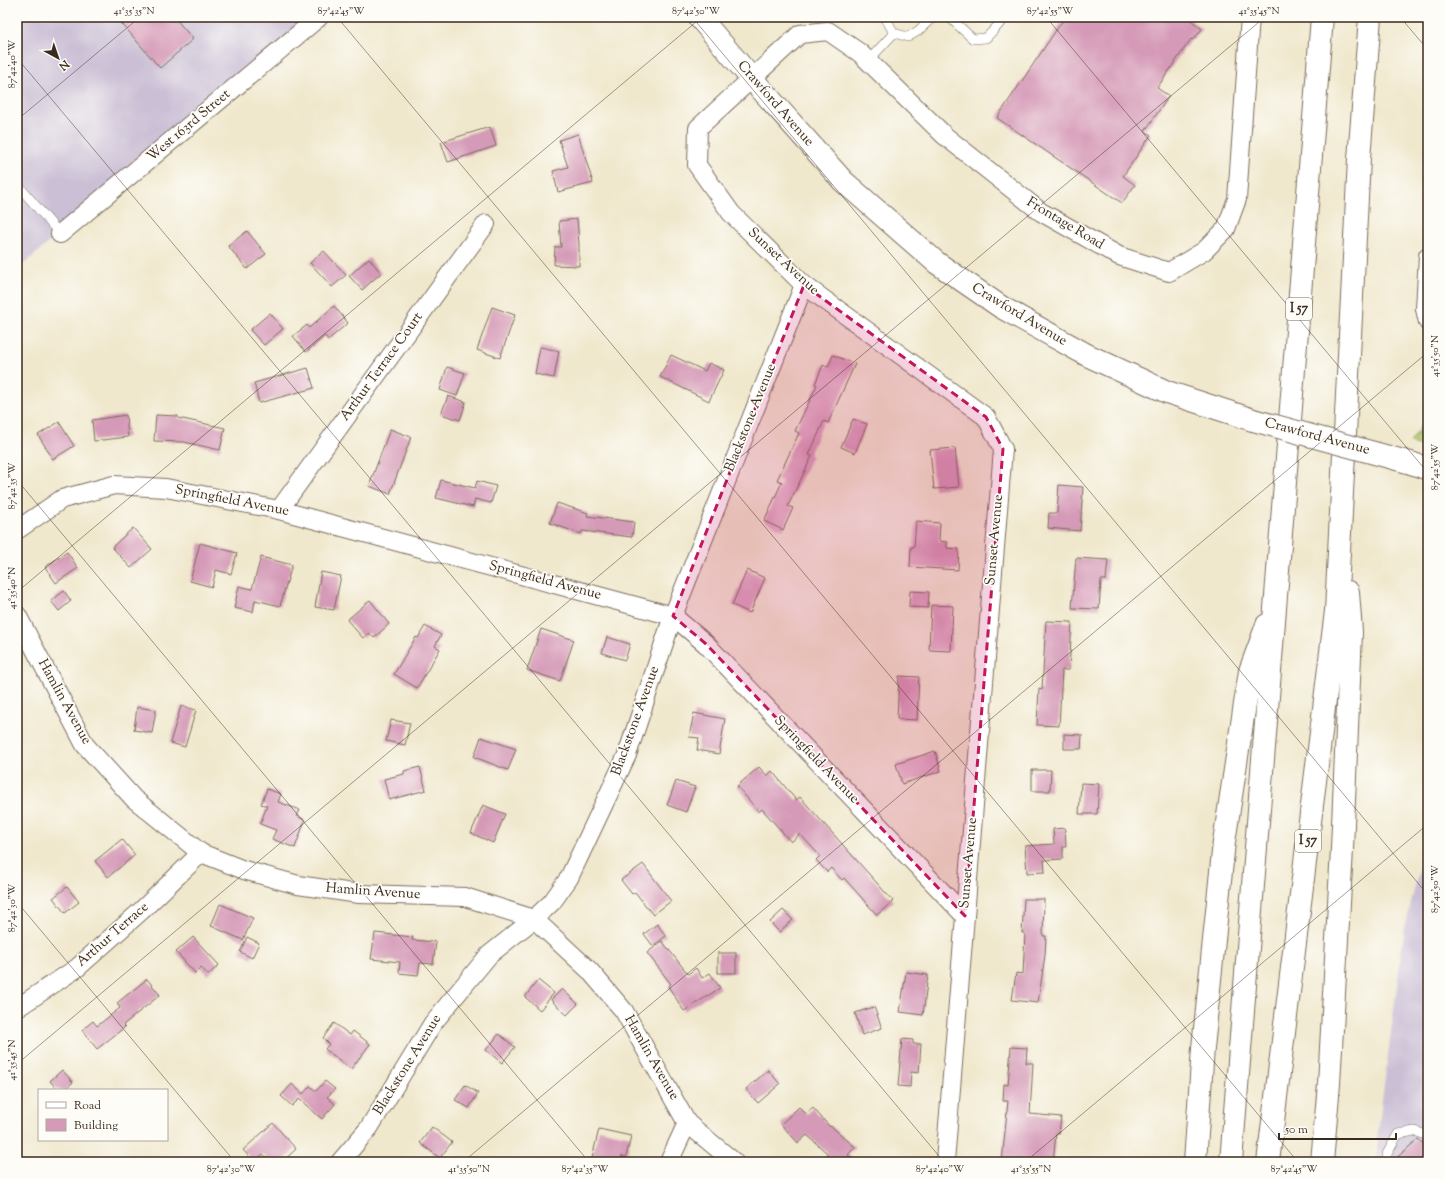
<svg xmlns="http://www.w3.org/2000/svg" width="1445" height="1179" font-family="'Sorts Mill Goudy',serif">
<rect width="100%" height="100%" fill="#fdfcf7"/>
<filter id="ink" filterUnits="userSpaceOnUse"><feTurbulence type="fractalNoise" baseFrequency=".025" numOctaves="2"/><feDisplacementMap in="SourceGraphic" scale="8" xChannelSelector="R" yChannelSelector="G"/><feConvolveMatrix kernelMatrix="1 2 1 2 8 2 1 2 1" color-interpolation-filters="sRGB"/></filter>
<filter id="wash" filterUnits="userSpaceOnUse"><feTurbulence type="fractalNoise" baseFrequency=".012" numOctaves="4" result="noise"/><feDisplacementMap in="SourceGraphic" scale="16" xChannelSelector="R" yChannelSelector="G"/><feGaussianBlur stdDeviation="0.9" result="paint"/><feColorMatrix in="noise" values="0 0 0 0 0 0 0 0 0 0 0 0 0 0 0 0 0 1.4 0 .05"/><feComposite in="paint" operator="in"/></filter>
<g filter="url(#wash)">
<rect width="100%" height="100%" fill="#f0e8cd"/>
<g fill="#cbbfd5">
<polygon points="17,17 309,17 17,270"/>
<polygon points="1428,833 1428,1162 1377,1162 1377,1139 1404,932"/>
</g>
<polygon fill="#b3c66a" stroke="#777844" points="1428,416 1428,448 1410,443"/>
<g id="blocks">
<g fill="#d59ab7">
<polygon points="116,17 174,17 193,39 160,68"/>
<polygon points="1065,17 1187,17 1202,29 1193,40 1191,39 1157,88 1169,96 1145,131 1151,135 1123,176 1135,185 1122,203 997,118"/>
<polygon points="490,127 496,146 448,162 441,142"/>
<polygon points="578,134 593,183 558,192 553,171 568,167 559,140"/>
<polygon points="577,219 579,244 579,266 554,265 555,247 561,247 559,221"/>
<polygon points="247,231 266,254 247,269 228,246"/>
<polygon points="324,251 346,275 332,287 310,263"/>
<polygon points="369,258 381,273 362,290 349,276"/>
<polygon points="334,306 348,323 328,340 325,336 306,352 293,336 307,325 309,328"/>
<polygon points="492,307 515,315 500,358 477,350"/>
<polygon points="270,313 283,329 264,345 250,330"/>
<polygon points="540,347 559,351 554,378 535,374"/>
<polygon points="671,355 705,371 709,363 724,370 709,401 660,377"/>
<polygon points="833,355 855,364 828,423 824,421 809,455 812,456 788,506 793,508 783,530 764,521 782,482 777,480 799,433 795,431 817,385 815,384 823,365 828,367"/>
<polygon points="447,367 465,373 457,396 440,390"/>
<polygon points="308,368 314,388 259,403 254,383"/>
<polygon points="448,396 466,402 460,420 441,414"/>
<polygon points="126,415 128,437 94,441 92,420"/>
<polygon points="156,415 178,416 178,418 225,428 220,450 184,442 154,441"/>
<polygon points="853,419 867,424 855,453 841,447"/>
<polygon points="59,422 74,446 53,459 38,435"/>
<polygon points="390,429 411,437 390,494 369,486"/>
<polygon points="955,448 959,487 934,489 930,450"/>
<polygon points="441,480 475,488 477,481 496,486 491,503 475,499 473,507 436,498"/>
<polygon points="1059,485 1083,487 1080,531 1048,528 1049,513 1057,513"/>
<polygon points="557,503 588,513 587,516 634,522 632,537 582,531 581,534 550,523"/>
<polygon points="916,521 940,523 939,541 947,542 947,548 959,549 958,570 910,567 911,547 914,547"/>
<polygon points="133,528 152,549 131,568 112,547"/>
<polygon points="200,543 237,553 231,574 216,570 212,587 190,581"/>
<polygon points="67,552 78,568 56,583 45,567"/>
<polygon points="261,557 292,565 280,606 255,600 253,612 234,608 239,586 252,589"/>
<polygon points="1076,558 1108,560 1106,580 1101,580 1099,609 1072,608"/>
<polygon points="747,570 765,578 750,613 732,605"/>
<polygon points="321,572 341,576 334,610 315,607"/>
<polygon points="64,591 71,601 59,611 51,601"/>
<polygon points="910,591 929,592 928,608 909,607"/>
<polygon points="370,600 389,624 374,638 369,633 363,638 347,620"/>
<polygon points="931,605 953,606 951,651 929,650"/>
<polygon points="1046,621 1072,622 1069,670 1062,670 1059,726 1037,725 1039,689 1042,690"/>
<polygon points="425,626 441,635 435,646 440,649 417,688 394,674 416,637 418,638"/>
<polygon points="541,629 574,640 560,681 527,670"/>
<polygon points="607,637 630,644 625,660 602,653"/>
<polygon points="899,676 919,677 917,720 897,719"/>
<polygon points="181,706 196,710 185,747 170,743"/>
<polygon points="137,707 156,710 152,733 134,730"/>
<polygon points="694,713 725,719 719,754 697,750 699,738 689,737"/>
<polygon points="391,720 410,723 405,745 386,741"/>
<polygon points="1064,734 1082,735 1081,749 1064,749"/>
<polygon points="481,737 516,749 508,770 474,757"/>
<polygon points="935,751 941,771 902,784 896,764"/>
<polygon points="420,767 426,790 389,800 384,779 404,774 404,771"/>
<polygon points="759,767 767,776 772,771 796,800 800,797 893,901 877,915 844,878 842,880 831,868 827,872 816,860 820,856 800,834 791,842 762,809 759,812 737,786"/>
<polygon points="1032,770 1051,770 1050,791 1032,791"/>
<polygon points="676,781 695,787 686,812 667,805"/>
<polygon points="1081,783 1099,784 1097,814 1079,814"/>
<polygon points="267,789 281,794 278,802 300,810 297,816 305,820 295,848 272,839 276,830 260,824 267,806 261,804"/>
<polygon points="483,805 505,814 493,843 471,833"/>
<polygon points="1065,828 1066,847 1063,847 1063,859 1044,860 1045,872 1027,873 1025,846 1054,844 1053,829"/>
<polygon points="122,839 135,855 108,877 95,861"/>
<polygon points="643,864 671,901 653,915 635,892 632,894 621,880"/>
<polygon points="67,887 79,902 65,913 53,898"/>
<polygon points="1024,899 1044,899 1043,936 1046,936 1045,955 1038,1003 1012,1000 1016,973 1023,974 1025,933 1022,933"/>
<polygon points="220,904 253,918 243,940 211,926"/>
<polygon points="783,910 793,920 779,932 770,922"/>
<polygon points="657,924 666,936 653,946 644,934"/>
<polygon points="375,933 413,937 412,940 436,942 433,964 420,963 418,975 399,973 400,962 371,959"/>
<polygon points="193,937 219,965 208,975 201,967 195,973 176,952"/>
<polygon points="247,937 259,943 252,958 240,952"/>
<polygon points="662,941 688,974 696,968 702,978 710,973 720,988 684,1011 668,986 671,984 647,953"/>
<rect x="718" y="953" width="18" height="20"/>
<polygon points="906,972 928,975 923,1015 900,1012"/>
<polygon points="147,979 160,995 123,1025 125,1027 97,1049 82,1030 93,1021 97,1026 120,1008 117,1003"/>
<polygon points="538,980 554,993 540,1010 525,997"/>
<polygon points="562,989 578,1004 567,1015 551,1000"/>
<polygon points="874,1007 882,1028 862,1035 855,1013"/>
<polygon points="334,1023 350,1035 353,1031 370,1044 351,1069 325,1049 329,1044 323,1038"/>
<polygon points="499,1034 515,1047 502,1063 486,1050"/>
<polygon points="902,1039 913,1040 913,1044 921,1044 919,1073 911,1072 910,1087 898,1086"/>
<polygon points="1011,1047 1027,1048 1026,1063 1033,1063 1030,1114 1061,1117 1059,1133 1056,1133 1053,1162 1002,1162 1008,1101 1003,1101 1004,1084 1008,1085"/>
<polygon points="62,1070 73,1082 65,1090 58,1090 50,1081"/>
<polygon points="768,1070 780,1084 758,1103 746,1089"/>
<polygon points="325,1081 335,1089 327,1097 335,1104 322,1119 299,1099 292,1106 281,1096 292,1084 303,1094 310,1086 316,1091"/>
<polygon points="465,1085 478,1093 469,1108 455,1100"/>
<polygon points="799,1107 806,1114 813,1108 830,1127 831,1126 855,1147 848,1155 857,1162 820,1162 828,1154 807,1135 798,1143 781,1124"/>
<polygon points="273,1123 296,1149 282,1162 270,1162 263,1154 254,1162 243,1150"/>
<polygon points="432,1127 452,1142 440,1158 420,1143"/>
<polygon points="599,1129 631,1136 626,1157 622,1156 621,1162 591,1162"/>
<polygon points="1418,1139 1428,1148 1428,1162 1393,1162 1393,1161"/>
</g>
</g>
</g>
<g filter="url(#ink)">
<use href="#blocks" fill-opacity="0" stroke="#7a6c5b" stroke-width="1"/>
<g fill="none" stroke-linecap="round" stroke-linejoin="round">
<g stroke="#7a6c5b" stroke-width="10">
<g id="lane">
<polyline points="885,17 894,33"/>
<polyline points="949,17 973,39 986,38 1006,17"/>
<polyline points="868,61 894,33 908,37 918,31 933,17"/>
<polyline points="17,184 60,234"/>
<polyline points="1387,1162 1387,1154 1398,1134 1415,1131 1428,1136"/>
</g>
</g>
<g stroke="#7a6c5b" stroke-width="20">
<g id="street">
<polyline points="60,234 319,17"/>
<polyline points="1428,256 1425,309 1428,322"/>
<polyline points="279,510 486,224"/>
<polyline points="17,530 62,499 114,485 166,488 279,510 673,616 706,644 965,916"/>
<polyline points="17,615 85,745 134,799 201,853 244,870 298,885 359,894 465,897 534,919 589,970 624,1011 687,1123 734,1162"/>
<polyline points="17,1008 77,968 141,911 201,853"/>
<polyline points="340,1162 369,1128 433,1023 489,955 534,919 552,902 569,878 627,755 673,616 804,285"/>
<polyline points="669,1162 687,1123"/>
<polyline points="945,1162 1003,449 986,417 804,285 731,213 697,165 698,128 800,34 828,31 860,53 945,136 1041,212 1119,256 1169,272 1204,251 1226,229 1237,199 1250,17"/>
</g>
</g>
<g stroke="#7a6c5b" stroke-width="24">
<g id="secondary">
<polyline points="699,17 752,79 843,181 937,263 1001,307 1087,355 1167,392 1253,420"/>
<polyline points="1411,463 1428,469"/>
</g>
</g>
<g stroke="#7a6c5b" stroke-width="24">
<g id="highway">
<polyline points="1195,1162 1203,1048 1224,842 1250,671 1267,625"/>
<polyline points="1231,1162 1322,17"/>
<polyline points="1268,1162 1336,611 1359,159 1370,17"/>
<polyline points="1322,1162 1329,1084 1342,849 1351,632 1348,592"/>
</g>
</g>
<use href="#lane" stroke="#fff" stroke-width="9"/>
<use href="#street" stroke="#fff" stroke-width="18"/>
<use href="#secondary" stroke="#fff" stroke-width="22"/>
<use href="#highway" stroke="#fff" stroke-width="22"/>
<g stroke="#7a6c5b" stroke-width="24" stroke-linecap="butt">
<polyline id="secondary-bridge" points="1253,420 1411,463"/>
</g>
<use href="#secondary-bridge" stroke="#fff" stroke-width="22"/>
</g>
</g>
<path fill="#c2185b" fill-opacity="0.2" stroke="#c2185b" stroke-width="3" stroke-dasharray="8 5" stroke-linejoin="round" d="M 804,285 L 986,417 L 1003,449 L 965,916 L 706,644 L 673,616 Z"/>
<path fill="none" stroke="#3b2a1e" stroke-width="1" stroke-opacity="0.45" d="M 337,17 L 1298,1162M 692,17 L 1428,895M 1046,17 L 1428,473M 1400,17 L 1428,50M 17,58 L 944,1162M 17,120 L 140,17M 17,480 L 589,1162M 17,592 L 702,17M 17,902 L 235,1162M 17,1064 L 1265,17M 463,1162 L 1428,352M 1025,1162 L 1428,824"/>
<g text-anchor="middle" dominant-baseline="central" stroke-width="3.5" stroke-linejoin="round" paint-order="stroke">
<g fill="#fdfcf7" stroke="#75695f" stroke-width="1">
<rect x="1286" y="298" width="26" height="22" rx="3"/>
<rect x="1295" y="830" width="26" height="22" rx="3"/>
</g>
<g font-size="13" font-weight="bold" fill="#3b2a1e">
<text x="1299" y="309">I 57</text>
<text x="1308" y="841">I 57</text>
</g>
<g font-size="14" fill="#3b2a1e" stroke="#fdfcf7">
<text transform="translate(775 104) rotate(49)">Crawford Avenue</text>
<text transform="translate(189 126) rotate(-40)">West 163rd Street</text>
<text transform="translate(1065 224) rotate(31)">Frontage Road</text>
<text transform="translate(783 262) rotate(43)">Sunset Avenue</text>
<text transform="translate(1019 315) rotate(31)">Crawford Avenue</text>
<text transform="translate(382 367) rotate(-54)">Arthur Terrace Court</text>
<text transform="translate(751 418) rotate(-68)">Blackstone Avenue</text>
<text transform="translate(1317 437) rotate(15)">Crawford Avenue</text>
<text transform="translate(232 501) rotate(11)">Springfield Avenue</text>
<text transform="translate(995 540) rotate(-85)">Sunset Avenue</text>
<text transform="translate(545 581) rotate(15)">Springfield Avenue</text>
<text transform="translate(64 702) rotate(61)">Hamlin Avenue</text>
<text transform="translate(636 721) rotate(-70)">Blackstone Avenue</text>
<text transform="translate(816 760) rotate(46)">Springfield Avenue</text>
<text transform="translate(969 863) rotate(-85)">Sunset Avenue</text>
<text transform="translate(373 892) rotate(4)">Hamlin Avenue</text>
<text transform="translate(113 935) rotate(-41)">Arthur Terrace</text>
<text transform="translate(651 1058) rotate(60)">Hamlin Avenue</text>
<text transform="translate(408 1065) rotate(-58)">Blackstone Avenue</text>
</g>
</g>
<rect width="1445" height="1179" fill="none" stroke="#fdfcf7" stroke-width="44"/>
<rect x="38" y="1089" width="130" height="52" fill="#fdfcf7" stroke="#afa8a0"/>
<rect x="46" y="1102" width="20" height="6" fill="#ffffff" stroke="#afa8a0"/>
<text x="74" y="1109" font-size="12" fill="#3b2a1e">Road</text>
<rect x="46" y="1119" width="20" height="12" fill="#d59ab7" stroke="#afa8a0"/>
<text x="74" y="1129" font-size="12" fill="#3b2a1e">Building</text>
<g transform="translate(58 58) rotate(140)" stroke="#fdfcf7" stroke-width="3" paint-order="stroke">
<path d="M0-3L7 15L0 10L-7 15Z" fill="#3b2a1e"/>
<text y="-6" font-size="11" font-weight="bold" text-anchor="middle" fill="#3b2a1e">N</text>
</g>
<path d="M1279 1133v6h117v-6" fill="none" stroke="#3b2a1e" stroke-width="2"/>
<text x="1285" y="1133" font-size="12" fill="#3b2a1e" stroke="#fdfcf7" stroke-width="3" paint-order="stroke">50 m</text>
<rect x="22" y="22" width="1401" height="1135" fill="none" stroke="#3b2a1e" stroke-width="1.5"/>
<g font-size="10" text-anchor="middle" fill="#3b2a1e">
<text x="134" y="14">41°35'35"N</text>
<text x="341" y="14">87°42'45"W</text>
<text x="696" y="14">87°42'50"W</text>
<text x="1050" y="14">87°42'55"W</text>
<text x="1259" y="14">41°35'45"N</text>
<text transform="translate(11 64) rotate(-90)" y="4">87°42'40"W</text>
<text transform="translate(1434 356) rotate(-90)" y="4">41°35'50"N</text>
<text transform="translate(1434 467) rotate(-90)" y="4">87°42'55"W</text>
<text transform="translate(11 486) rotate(-90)" y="4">87°42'35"W</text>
<text transform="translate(11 588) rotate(-90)" y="4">41°35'40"N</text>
<text transform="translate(1434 889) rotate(-90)" y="4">87°42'50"W</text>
<text transform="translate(11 908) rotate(-90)" y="4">87°42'30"W</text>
<text transform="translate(11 1060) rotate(-90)" y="4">41°35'45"N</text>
<text x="231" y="1172">87°42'30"W</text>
<text x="469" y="1172">41°35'50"N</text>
<text x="585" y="1172">87°42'35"W</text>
<text x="940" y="1172">87°42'40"W</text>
<text x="1031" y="1172">41°35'55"N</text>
<text x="1294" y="1172">87°42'45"W</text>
</g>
</svg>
